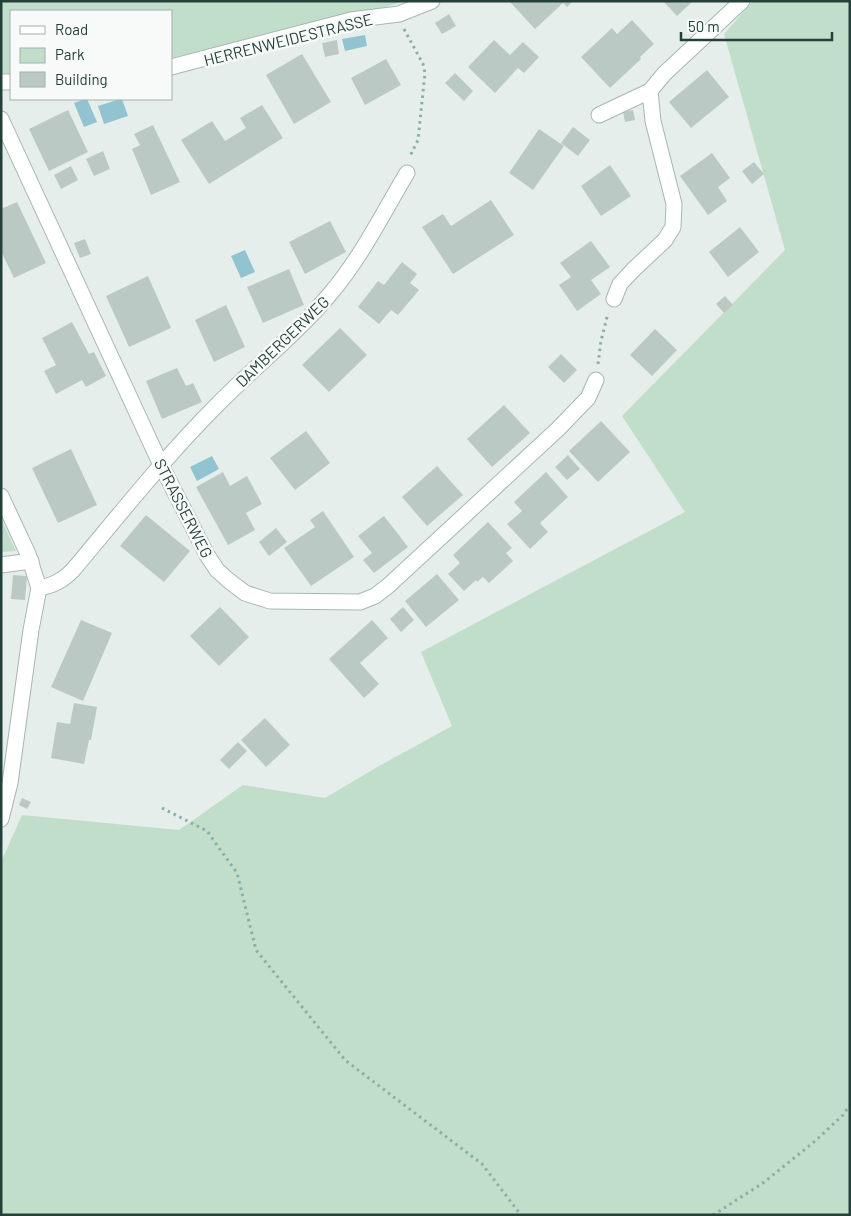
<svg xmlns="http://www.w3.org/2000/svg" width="851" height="1216" font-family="Barlow,sans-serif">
<rect width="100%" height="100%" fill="#e6eeeb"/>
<g fill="#c0deca">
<polygon points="1,1 405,1 376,10 285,30 171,58 171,11 11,11 11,74 1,73"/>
<polygon points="753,1 850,1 850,1215 1,1215 1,862 22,815 179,830 243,785 325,798 379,766 452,726 421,652 685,512 622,416 785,250 724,34"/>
<polygon points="1,519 16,551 1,552"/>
</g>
<g fill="#91c3d0">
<polygon points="365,35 367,46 345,51 342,39"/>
<polygon points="85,99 87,99 97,122 84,127 74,103"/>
<polygon points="120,99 122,99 128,116 104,124 98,106"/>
<polygon points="245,250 255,272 241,278 231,256"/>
<polygon points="212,456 219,469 197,481 190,467"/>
</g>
<g fill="#bbc9c4">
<polygon points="509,1 573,1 567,7 563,3 535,29"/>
<polygon points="663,1 693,1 677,16"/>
<polygon points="449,14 456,26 442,34 435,23"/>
<polygon points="632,20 654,44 640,57 641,59 610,88 581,57 612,28 617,34"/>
<polygon points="337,40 339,54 325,57 322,43"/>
<polygon points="494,40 510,55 523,42 539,57 524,73 518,68 495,93 468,67"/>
<polygon points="302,54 331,102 294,124 266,75"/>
<polygon points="386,59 401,85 365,105 351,78"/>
<polygon points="707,70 729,97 691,128 669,102"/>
<polygon points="455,73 473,91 464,101 445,83"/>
<polygon points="262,105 283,138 209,184 181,140 212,121 225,141 246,128 240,118"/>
<polygon points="68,110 88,152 49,171 29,129"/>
<polygon points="633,110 635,120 625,122 623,112"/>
<polygon points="153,125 180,182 151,195 132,149 140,145 134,134"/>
<polygon points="573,127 590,140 578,156 561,143"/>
<polygon points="539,129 564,146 533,190 509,173"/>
<polygon points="103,151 110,169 94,176 86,159"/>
<polygon points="712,153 730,178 718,187 727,201 708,215 680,176"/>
<polygon points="754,162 764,174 752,184 742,171"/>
<polygon points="610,165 631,196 601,216 581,186"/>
<polygon points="71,166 78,180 61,189 54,175"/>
<polygon points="491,200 514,235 453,274 422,227 443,214 451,226"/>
<polygon points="17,202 46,263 14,278 1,251 1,209"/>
<polygon points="330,221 346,252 305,274 289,242"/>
<polygon points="740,227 759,252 728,277 709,252"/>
<polygon points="85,239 91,254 80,258 74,243"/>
<polygon points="591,241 610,267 591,280 601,294 577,311 559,285 571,277 560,263"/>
<polygon points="402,262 417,274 410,283 419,290 398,315 391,310 379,324 358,307 378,281 384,285"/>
<polygon points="289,269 304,305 263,323 247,287"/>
<polygon points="148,276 171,328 129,347 106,296"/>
<polygon points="725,296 733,305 724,313 716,304"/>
<polygon points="226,305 245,347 214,362 195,320"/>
<polygon points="72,322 89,354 94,352 106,376 86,387 82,380 56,394 44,371 56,365 42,338"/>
<polygon points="340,328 367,355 329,392 302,365"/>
<polygon points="655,329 677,350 652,376 630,355"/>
<polygon points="561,354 577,370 564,383 548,367"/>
<polygon points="177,368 186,386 193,383 202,402 162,419 146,381"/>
<polygon points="504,405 530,433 492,467 467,439"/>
<polygon points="601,421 630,452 598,482 569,451"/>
<polygon points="306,431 330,463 295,490 270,458"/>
<polygon points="71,449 97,505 58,523 32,468"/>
<polygon points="568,455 580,469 567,480 555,467"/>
<polygon points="437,466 463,495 427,526 402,497"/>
<polygon points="223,472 230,486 247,476 262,504 246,513 255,530 228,545 196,487"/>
<polygon points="546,472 568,497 540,523 548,532 530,549 507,524 522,511 514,502"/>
<polygon points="323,511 354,557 311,586 284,548 315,527 310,520"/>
<polygon points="146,515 190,551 164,582 120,546"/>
<polygon points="384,516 408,547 374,573 363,560 372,553 358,536"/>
<polygon points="488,522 512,548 506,553 513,561 489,583 483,577 477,582 476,580 464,591 448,574 460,563 453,555"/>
<polygon points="276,528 287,542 269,556 259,542"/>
<polygon points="437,574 459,600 426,627 405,601"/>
<polygon points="13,575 27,576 25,600 11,599"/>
<polygon points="220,607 249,637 219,666 190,636"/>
<polygon points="403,607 414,620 401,632 390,619"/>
<polygon points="81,620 112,633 83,701 51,687"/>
<polygon points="372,620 388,638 360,663 379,684 364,698 329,659"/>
<polygon points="74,703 97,707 91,740 89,740 84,764 51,758 57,722 70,724"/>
<polygon points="265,718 290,745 266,767 241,740"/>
<polygon points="238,742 247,751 229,769 220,760"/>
<polygon points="22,798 31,802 27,809 19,805"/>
</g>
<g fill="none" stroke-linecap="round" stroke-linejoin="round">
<g stroke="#a8b6b2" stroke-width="17">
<g id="minor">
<polyline points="171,67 351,20 399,14 432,1"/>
<polyline points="1,82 11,82"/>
<polyline points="599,115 650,91"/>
<polyline points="1,119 161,465 207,555 217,570 228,580 245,593 270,601 360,602 375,596 388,586 558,429 588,398 596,380"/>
<polyline points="614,299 620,284 633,270 665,240 673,227 674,204 653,121 650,91 664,74 742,1"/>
<polyline points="1,496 28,554 39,588 31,630 10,783 1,819"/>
<polyline points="1,565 31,561"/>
<path d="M 39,588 C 54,585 62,581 73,570 C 120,514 165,457 217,405 C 254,367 296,335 330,294 C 361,258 383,213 407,173"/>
</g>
</g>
<g stroke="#88b0a5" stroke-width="3" stroke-dasharray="2.5 4" stroke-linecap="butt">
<polyline points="404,29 423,64 425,73 418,140 409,158"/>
<polyline points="598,364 601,341 608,313"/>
<polyline points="162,808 207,831 237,873 256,950 345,1060 482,1164 521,1215"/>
<polyline points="713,1215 763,1183 814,1142 843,1115 850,1105"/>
</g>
<use href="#minor" stroke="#fff" stroke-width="15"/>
</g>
<g text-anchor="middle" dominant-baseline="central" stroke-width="5" stroke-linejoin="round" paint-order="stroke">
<g font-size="16" fill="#25403a" stroke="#f7faf9">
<text transform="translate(288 39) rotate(-14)">HERRENWEIDESTRASSE</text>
<text transform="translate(282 341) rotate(-44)">DAMBERGERWEG</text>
<text transform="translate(184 508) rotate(63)">STRASSERWEG</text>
</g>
</g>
<rect width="851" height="1216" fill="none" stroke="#25403a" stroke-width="5"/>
<rect x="10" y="10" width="162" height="90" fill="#f7faf9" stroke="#a3b0ad"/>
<rect x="20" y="26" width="25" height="8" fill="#ffffff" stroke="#a3b0ad"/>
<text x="55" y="35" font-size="15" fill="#25403a">Road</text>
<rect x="20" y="48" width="25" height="15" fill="#c0deca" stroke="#a3b0ad"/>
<text x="55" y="60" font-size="15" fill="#25403a">Park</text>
<rect x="20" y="72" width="25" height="15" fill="#bbc9c4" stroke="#a3b0ad"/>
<text x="55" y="85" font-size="15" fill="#25403a">Building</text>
<path d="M681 32v8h151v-8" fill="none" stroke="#25403a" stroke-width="2.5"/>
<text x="688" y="32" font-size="15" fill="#25403a" stroke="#f7faf9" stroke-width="4" paint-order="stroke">50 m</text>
</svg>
